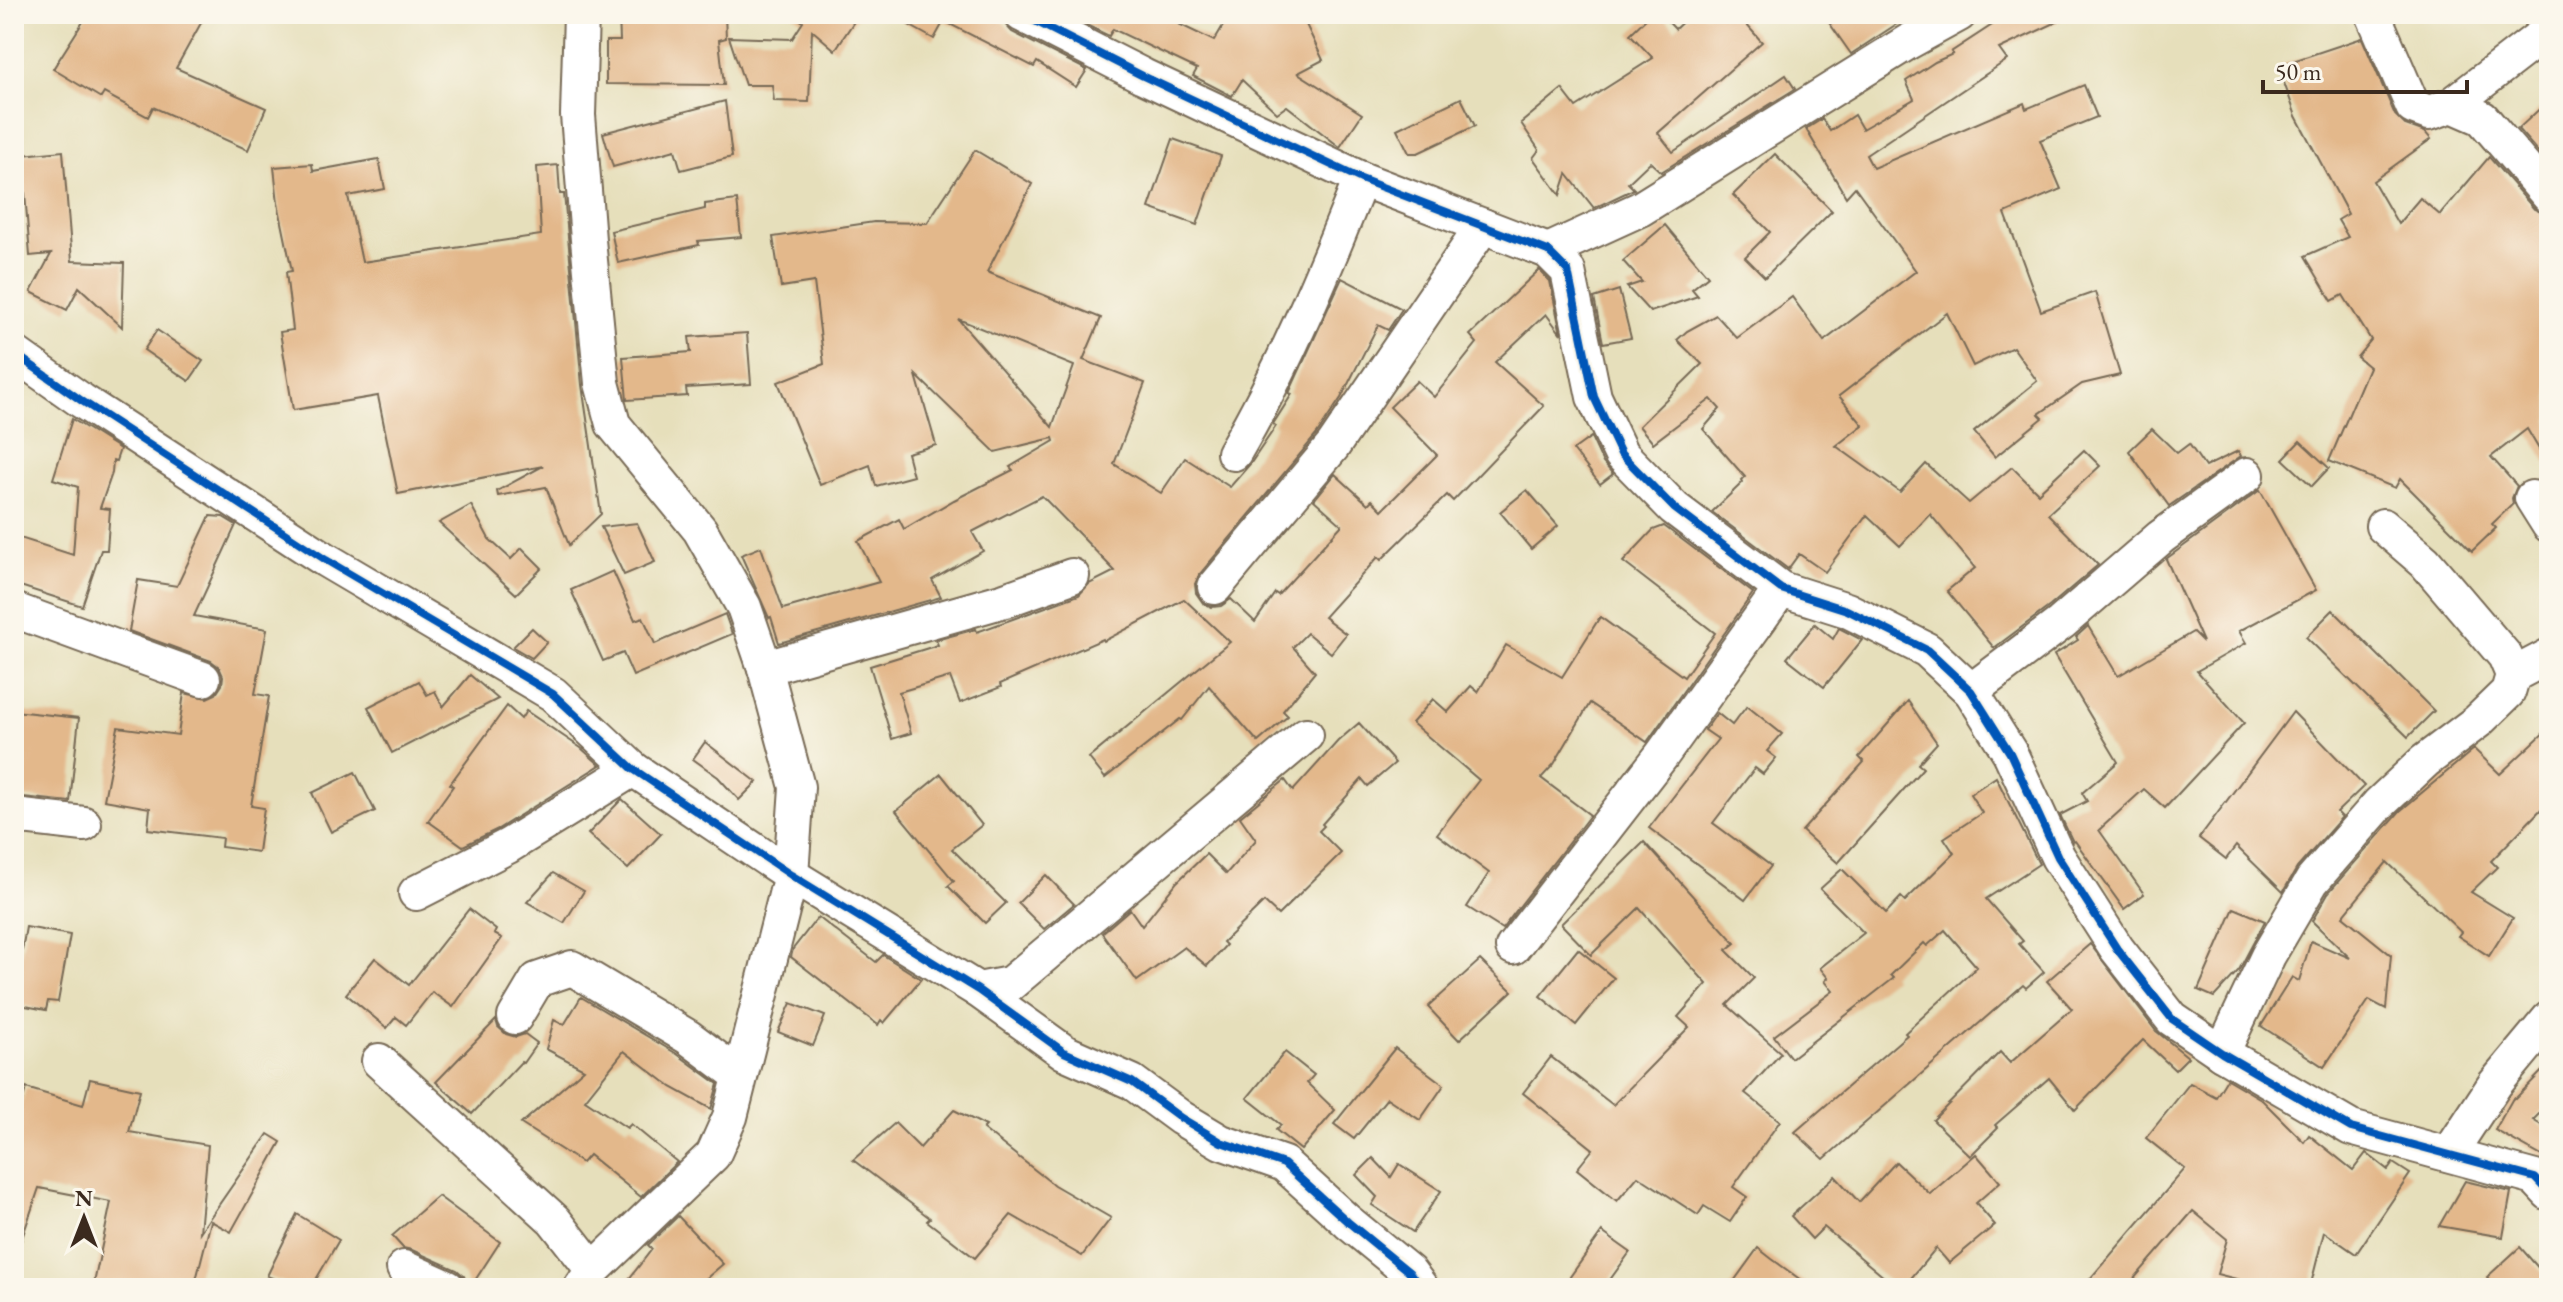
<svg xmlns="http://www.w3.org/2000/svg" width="2563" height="1302" font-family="'EB Garamond',serif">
<rect width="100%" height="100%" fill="#fbf7ec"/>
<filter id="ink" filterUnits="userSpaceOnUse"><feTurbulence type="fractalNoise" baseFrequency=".0125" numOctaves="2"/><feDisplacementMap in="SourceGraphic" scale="16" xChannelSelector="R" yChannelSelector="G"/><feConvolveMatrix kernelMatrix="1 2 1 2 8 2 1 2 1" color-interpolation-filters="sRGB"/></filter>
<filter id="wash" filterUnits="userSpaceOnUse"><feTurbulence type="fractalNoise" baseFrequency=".006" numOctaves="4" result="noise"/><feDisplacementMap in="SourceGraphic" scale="32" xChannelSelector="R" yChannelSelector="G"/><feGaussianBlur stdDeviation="1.8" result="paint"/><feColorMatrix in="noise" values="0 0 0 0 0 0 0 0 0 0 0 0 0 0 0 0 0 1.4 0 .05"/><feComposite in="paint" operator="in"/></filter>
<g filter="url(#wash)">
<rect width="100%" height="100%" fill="#e6dfbb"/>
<g id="blocks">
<g fill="#e3b88b" fill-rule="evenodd">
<polygon points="88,14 206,14 176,68 266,108 248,150 153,107 148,117 104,93 101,98 53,69"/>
<polygon points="619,14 725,14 726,38 719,40 724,85 606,84 606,41 620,41"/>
<polygon points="793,14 859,14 835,50 812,30 809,102 774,101 772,85 745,85 729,37 792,39 803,22"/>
<polygon points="889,14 986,14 1004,23 1012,32 1087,70 1076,87 1037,62 1034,67 944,21 934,39"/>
<polygon points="1081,14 1158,14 1214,41 1230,14 1301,14 1323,60 1298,73 1362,114 1340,147 1287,106 1277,113 1242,80 1232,96 1193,76 1197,69 1113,29 1109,36 1078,21"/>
<polygon points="1651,14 1661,14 1675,29 1691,14 1737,14 1762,42 1658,133 1673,152 1786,75 1795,89 1661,172 1650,162 1628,183 1634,189 1594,208 1567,174 1560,195 1533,158 1539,150 1521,123 1562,89 1576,107 1653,58 1630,34"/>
<polygon points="1823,14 1912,14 1851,54"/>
<polygon points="2009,14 2074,14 1999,49 2007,60 1866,155 1873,168 2024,103 2026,109 2084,85 2097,117 2040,140 2061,189 2005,213 2041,311 2095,292 2120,375 2082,384 2039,414 2043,418 1995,457 1974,432 2037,381 2013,347 1973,366 1947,313 1839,396 1863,425 1836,446 1900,492 1926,464 1969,503 2012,467 2038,493 2084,450 2100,466 2048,514 2098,565 2050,606 1994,648 1947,591 1975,568 1930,514 1900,546 1867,515 1825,572 1799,554 1788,569 1712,512 1743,482 1742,480 1745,477 1703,429 1720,409 1711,399 1653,443 1639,426 1702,364 1677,340 1687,331 1716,315 1737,338 1792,297 1824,341 1916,271 1855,187 1846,197 1806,129 1822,119 1830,131 1854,115 1862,129 1914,99 1906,81 1935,62 1953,54 1951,52"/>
<polygon points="2362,38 2395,115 2405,125 2425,132 2431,139 2373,181 2398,224 2420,198 2440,215 2489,157 2534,209 2549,215 2549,466 2527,429 2491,457 2517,486 2512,498 2513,504 2492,524 2496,528 2472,551 2400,479 2395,488 2329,461 2369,367 2357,357 2371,340 2343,295 2332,301 2305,256 2348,237 2338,220 2348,214 2296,116 2278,66"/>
<polygon points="1461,98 1475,126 1418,153 1409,153 1397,129"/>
<polygon points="2549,100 2549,165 2518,129"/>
<polygon points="725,101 732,157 681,170 675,150 613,167 603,133"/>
<polygon points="1173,139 1221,156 1197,225 1149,208"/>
<path d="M 975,150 L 1032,184 L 987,272 L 1101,318 L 1083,360 L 1145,383 L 1114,464 L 1161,493 L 1185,458 L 1230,487 L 1251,463 L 1276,426 L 1273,424 L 1292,394 L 1289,393 L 1342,278 L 1402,309 L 1388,330 L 1378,325 L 1341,398 L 1317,434 L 1199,575 L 1195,584 L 1196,593 L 1203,603 L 1212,607 L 1221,606 L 1231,599 L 1255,622 L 1275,593 L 1278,595 L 1342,525 L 1314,500 L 1335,474 L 1368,504 L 1372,500 L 1382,510 L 1437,455 L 1390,407 L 1417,381 L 1434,397 L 1477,343 L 1470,335 L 1539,270 L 1550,281 L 1561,334 L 1546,314 L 1495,362 L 1544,406 L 1453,501 L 1447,495 L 1381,560 L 1378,557 L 1324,617 L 1346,634 L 1331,653 L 1307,633 L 1293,647 L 1315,672 L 1283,711 L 1288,716 L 1258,742 L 1209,686 L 1182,720 L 1180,719 L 1105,778 L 1089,758 L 1230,642 L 1184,599 L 1104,641 L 1103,639 L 1000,684 L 1001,687 L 960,703 L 950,677 L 899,692 L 911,733 L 892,739 L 870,666 L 938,645 L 936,640 L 976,629 L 977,632 L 1079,595 L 1089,584 L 1115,571 L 1042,496 L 972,532 L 983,551 L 932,580 L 941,597 L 779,643 L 771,617 L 769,618 L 741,555 L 761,547 L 783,609 L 879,582 L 858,541 L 899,519 L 904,529 L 954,500 L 1013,470 L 1010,467 L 1054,441 L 1053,438 L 995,452 L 916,375 L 936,445 L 907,453 L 913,476 L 876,486 L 870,465 L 820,485 L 778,382 L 824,364 L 814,282 L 781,287 L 773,237 L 874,222 L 927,223 ZM 958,319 L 1074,366 L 1052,427 Z"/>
<polygon points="63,151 72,261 124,263 122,327 79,287 67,310 31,292 51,254 30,256 22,155"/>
<polygon points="1775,154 1832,211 1765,277 1745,257 1770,232 1733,195"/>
<polygon points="379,159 385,189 348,196 362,262 541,235 537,167 558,165 560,194 564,194 582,385 601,514 569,545 546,487 498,496 497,491 543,466 398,494 378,396 293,410 280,332 293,330 286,272 292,271 278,203 274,167 312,164 313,171"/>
<polygon points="737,200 741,237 698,241 699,245 618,263 611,231 705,209 705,204"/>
<polygon points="1665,225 1708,276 1692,289 1698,296 1650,312 1627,287 1642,282 1623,261"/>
<polygon points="1619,290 1631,338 1603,343 1594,298"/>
<polygon points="157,330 203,361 189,381 144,350"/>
<polygon points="747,333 751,384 686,388 687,396 627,400 623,357 691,352 689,337"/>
<polygon points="72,419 120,449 116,461 113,460 112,473 100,508 110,509 107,550 101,550 82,606 14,584 14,536 73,555 78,487 53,479"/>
<polygon points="2152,429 2177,453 2189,444 2205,467 2238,451 2241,456 2169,506 2129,451"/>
<polygon points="1591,437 1603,463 1613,474 1600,484 1573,450"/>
<polygon points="2300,441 2329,468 2312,486 2283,459"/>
<polygon points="1527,490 1558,526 1531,549 1500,512"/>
<polygon points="2260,490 2316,590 2239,631 2246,643 2197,671 2244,723 2165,808 2144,789 2099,830 2144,894 2124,909 2075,841 2073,842 2060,815 2087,801 2082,793 2118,762 2054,655 2078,640 2076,637 2088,626 2118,676 2193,632 2203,642 2166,559"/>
<polygon points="471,505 489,539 511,559 522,548 542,568 516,594 439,523"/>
<polygon points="210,516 223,517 236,525 194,616 267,629 255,694 269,696 251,806 264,808 258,852 221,847 222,838 148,829 150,808 104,800 118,727 178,735 184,693 207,698 216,694 222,685 223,676 219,667 211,661 129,631 138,580 177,586"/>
<polygon points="637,523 655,562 624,575 601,527"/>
<polygon points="1664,526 1753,593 1647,742 1590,703 1554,764 1541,778 1590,815 1502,929 1467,907 1489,873 1437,834 1479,780 1412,723 1433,699 1448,712 1471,686 1478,692 1506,645 1562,677 1600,617 1684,677 1715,633 1623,562 1653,530"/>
<polygon points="613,571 635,620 643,617 655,644 725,614 732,634 633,676 623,653 603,661 571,590"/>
<polygon points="2333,610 2434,711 2408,737 2306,637"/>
<polygon points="1815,624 1833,639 1839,628 1862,640 1824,687 1787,658"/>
<polygon points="532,628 547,642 532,658 513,647"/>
<polygon points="470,675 498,699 392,753 368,707 419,681 427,695 435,691 443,707"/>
<polygon points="1908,701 1937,743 1918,764 1923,768 1838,863 1802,831 1864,762 1859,757"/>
<polygon points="507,706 521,719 526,711 581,748 600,765 498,829 463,846 428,821 453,786 450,784"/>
<polygon points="1747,706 1782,734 1767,751 1776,758 1763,774 1755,768 1713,823 1771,866 1745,900 1649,828 1718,739 1705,730 1717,713 1732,725"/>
<polygon points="14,711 79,718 70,802 14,796"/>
<polygon points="2293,712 2364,786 2337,812 2342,817 2297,868 2283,892 2236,846 2226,859 2199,838"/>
<polygon points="1359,723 1395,763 1368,786 1362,779 1322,824 1324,826 1319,831 1341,853 1278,915 1264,902 1223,942 1226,945 1207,966 1184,947 1137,981 1102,933 1130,909 1142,926 1177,882 1206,854 1226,874 1256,840 1240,817 1285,780 1293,791 1338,741"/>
<polygon points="2549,728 2549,801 2491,861 2497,867 2471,892 2513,918 2489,956 2458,936 2461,932 2387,862 2343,916 2391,955 2386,1009 2369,1000 2324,1067 2261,1026 2292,977 2299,981 2311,941 2350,958 2312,921 2328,893 2400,811 2474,749 2500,774"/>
<polygon points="705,742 757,782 739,800 718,777 693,759"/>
<polygon points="355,772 375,811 331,832 312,793"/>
<polygon points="941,774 982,825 952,849 1006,903 985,923 948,886 954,881 896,811"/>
<polygon points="1996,777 2039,864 1986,899 2023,941 2019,944 2044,972 2026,988 2023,985 1824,1159 1795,1132 1907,1035 1905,1033 1977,967 1945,930 1927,946 1924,943 1891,975 1894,978 1791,1058 1774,1036 1833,991 1825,981 1828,978 1820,968 1864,933 1820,889 1842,869 1886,913 1901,897 1905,901 1954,853 1944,838 1982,813 1970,794"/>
<polygon points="622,799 661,834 628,869 588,834"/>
<polygon points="1644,842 1735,943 1726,950 1754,978 1727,1005 1781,1053 1745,1093 1780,1121 1733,1187 1747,1197 1730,1222 1704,1206 1698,1215 1638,1176 1617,1201 1577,1169 1593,1149 1523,1093 1551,1057 1613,1105 1689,1027 1678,1017 1707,984 1639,908 1591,955 1561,924"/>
<polygon points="553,873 584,891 564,923 527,902"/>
<polygon points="1046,875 1074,904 1044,929 1018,903"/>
<polygon points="2234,908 2265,921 2239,970 2214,997 2198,990"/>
<polygon points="469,909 496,930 494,934 502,938 453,1007 432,992 406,1025 396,1017 387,1028 346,994 375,958 409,985"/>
<polygon points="818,917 876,962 883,955 921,979 884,1023 881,1020 878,1025 791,957 793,949"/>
<polygon points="26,927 70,935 58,1002 48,1001 46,1010 20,1005 21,998 14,997"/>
<polygon points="2090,944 2156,1031 2188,1057 2175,1070 2143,1040 2075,1110 2049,1078 1995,1125 1998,1128 1970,1156 1933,1120 2000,1052 2010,1063 2072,1009 2047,981"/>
<polygon points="1578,949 1614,978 1576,1025 1540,996"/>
<polygon points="1480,960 1512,991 1459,1040 1428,1007"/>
<polygon points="581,997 677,1054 718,1084 711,1109 671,1087 624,1051 585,1100 627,1128 631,1124 677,1162 641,1197 589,1155 582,1163 521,1124 584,1069 546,1049 554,1020 564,1025"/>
<polygon points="791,1003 825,1016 813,1046 778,1032"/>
<polygon points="496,1020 498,1027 506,1034 516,1037 525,1034 537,1043 523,1063 521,1062 472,1114 436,1082"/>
<polygon points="1395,1048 1444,1085 1420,1120 1387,1098 1354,1139 1334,1124"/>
<polygon points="1285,1052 1314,1075 1307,1083 1335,1110 1301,1150 1276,1130 1281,1125 1247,1098"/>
<polygon points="2549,1064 2549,1104 2533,1120 2549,1130 2549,1160 2495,1130 2513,1098 2515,1099"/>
<polygon points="90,1079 140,1090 129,1132 208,1145 200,1232 268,1134 281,1142 231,1232 211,1221 194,1288 93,1288 111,1202 39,1188 18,1250 14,1250 14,1130 26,1088 83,1105"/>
<polygon points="2227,1079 2261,1099 2304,1142 2309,1135 2353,1170 2366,1153 2388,1170 2393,1163 2410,1174 2356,1254 2324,1232 2310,1288 2271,1288 2217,1274 2227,1239 2193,1211 2126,1288 2082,1288 2185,1169 2146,1138 2190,1083 2216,1097"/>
<polygon points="954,1110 986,1126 983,1129 1054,1185 1111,1218 1082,1256 1011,1215 975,1258 927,1221 930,1218 853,1160 895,1123 920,1148"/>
<polygon points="1976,1154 2000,1182 1976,1203 1995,1225 1949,1263 1936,1248 1903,1288 1897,1288 1824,1227 1812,1239 1791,1216 1835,1176 1859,1202 1896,1162 1930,1194"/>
<polygon points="1373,1158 1391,1177 1399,1164 1441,1191 1413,1232 1372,1205 1377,1197 1356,1175"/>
<polygon points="2465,1181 2511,1192 2503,1237 2439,1226"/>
<polygon points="438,1196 500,1242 470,1288 468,1288 464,1276 457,1270 412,1250 403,1248 392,1236"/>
<polygon points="297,1214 339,1240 311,1288 298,1288 267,1276"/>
<polygon points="678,1216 723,1264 695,1288 622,1288 652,1249 648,1245"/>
<polygon points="1602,1232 1630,1252 1604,1288 1562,1288"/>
<polygon points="2520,1247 2549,1280 2549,1288 2497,1288 2487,1277"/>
<polygon points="1758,1248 1772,1259 1812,1288 1729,1288"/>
</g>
</g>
</g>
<g filter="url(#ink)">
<use href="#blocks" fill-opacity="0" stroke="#776955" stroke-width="2"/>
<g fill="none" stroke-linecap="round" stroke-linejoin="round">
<g stroke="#776955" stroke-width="38">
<g id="minor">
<polyline points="581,14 578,115 588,240 602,383 613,424 700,530 744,607 765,668 797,787 791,875 730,1117 713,1155 593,1270 581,1288"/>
<polyline points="1021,14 1143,76 1361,179 1548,251 1568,271 1594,397 1621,454 1674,508 1781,589 1847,610 1927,650 1971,691 2010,753 2058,857 2117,949 2172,1019 2222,1053 2351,1128 2535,1178 2549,1193"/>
<polyline points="2373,14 2413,107 2429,113 2452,105 2549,30"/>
<polyline points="2452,105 2482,118 2549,196"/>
<polyline points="1548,251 1640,209 1908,42 1959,14"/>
<polyline points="14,353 82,401 326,560 553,694 633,769 791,875 978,990 1064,1052 1132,1082 1181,1118 1221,1142 1284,1164 1348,1222 1409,1272 1421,1288"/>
<path d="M 1234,453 C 1285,366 1324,271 1361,179"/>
<polyline points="2532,498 2549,525"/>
<polyline points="1215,587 1333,446 1483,226"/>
<polyline points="14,610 203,679"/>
<polyline points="765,668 1005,600 1072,576"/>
<polyline points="2513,675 2549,656"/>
<polyline points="1971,691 2061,623 2161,537 2247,475"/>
<polyline points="14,816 84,824"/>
<polyline points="416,893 508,846 633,769"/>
<polyline points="1513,947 1662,755 1781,589"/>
<polyline points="978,990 1010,984 1306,735"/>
<polyline points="515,1017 537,980 572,968 688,1037 740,1076"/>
<polyline points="2222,1053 2268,956 2312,881 2379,804 2425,761 2478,721 2508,692 2513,675 2505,656 2425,562 2383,526"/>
<polyline points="379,1061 554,1220 593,1270"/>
<polyline points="2449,1154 2495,1084 2549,1019"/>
<polyline points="404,1268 448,1288"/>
</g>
</g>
<use href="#minor" stroke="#fff" stroke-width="34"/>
<g stroke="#fbf7ec" stroke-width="13">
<g id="cycleway">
<polyline points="1021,14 1143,76 1361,179 1548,251 1568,271 1594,397 1621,454 1674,508 1781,589 1847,610 1927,650 1971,691 2010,753 2058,857 2117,949 2172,1019 2222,1053 2351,1128 2535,1178 2549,1193"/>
<polyline points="14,353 82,401 326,560 553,694 633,769 791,875 978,990 1064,1052 1132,1082 1181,1118 1221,1142 1284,1164 1348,1222 1409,1272 1421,1288"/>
</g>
</g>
<use href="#cycleway" stroke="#0057b8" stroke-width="8"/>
</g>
</g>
<rect width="2563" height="1302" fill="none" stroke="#fbf7ec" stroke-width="48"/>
<g transform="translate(84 1218)" stroke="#fbf7ec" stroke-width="6" paint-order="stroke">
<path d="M0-6L14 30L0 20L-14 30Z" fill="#3b2a1e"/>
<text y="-12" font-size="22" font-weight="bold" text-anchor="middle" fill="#3b2a1e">N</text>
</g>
<path d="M2263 80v12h204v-12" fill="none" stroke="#3b2a1e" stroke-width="4"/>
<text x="2275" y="80" font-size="24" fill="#3b2a1e" stroke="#fbf7ec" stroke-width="6" paint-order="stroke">50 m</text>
</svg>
